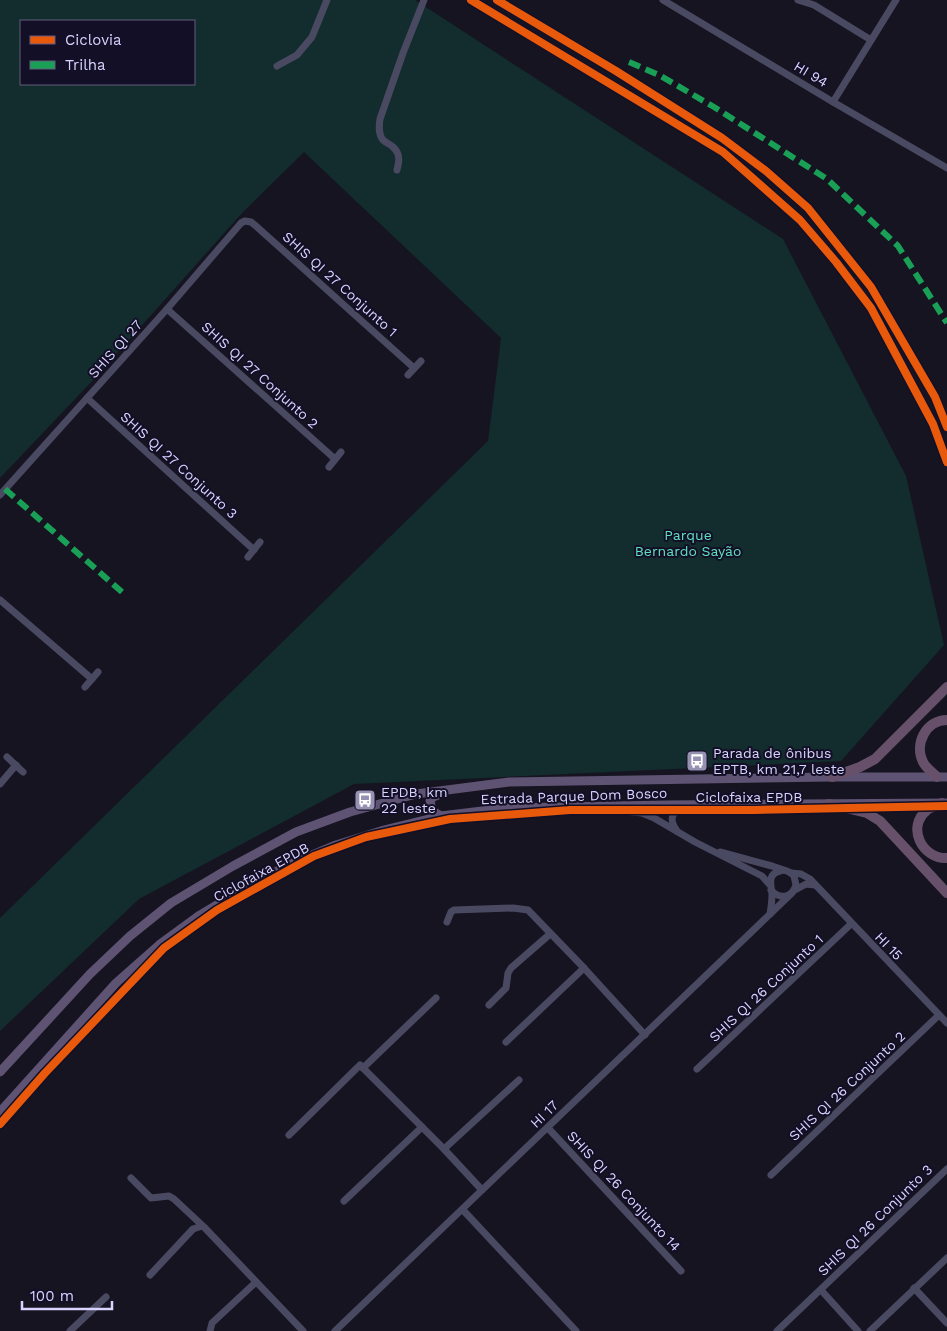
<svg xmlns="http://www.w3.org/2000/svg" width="947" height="1331" font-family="'Work Sans',sans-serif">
<rect width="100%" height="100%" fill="#161421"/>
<path fill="#132c2d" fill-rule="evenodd" d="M 0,0 L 415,0 L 783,239 L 906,476 L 944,645 L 841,761 L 354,784 L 139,899 L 0,1031 L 0,918 L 488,441 L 501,338 L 304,152 L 243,212 L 95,378 L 0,478 ZM 21,21 L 194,21 L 194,84 L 21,84 Z"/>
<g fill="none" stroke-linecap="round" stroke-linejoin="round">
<g stroke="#4a4962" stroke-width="7">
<polyline points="663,0 833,102 947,168"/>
<polyline points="798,0 814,5 871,40"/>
<polyline points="277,66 297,55 312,37 327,0"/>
<polyline points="833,102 896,0"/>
<path d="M 397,170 C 399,162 401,154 393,147 C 390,144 386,143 383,140 C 378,134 379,126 380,119 L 403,53 L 424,0"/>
<polyline points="167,309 335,459"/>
<polyline points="408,375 421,361"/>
<polyline points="87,398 254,550"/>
<polyline points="329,467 341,452"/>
<polyline points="0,495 167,309 241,223 245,221 251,222 256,226 414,368"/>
<polyline points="248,557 260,542"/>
<polyline points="0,600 92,679"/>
<polyline points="85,687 98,672"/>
<polyline points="7,757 23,772"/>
<polyline points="0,784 16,765"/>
<polyline points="607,809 642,813 654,818 695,842 762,876 769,884"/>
<path d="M 677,831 C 668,819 672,813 683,805"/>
<polyline points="720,852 772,866 784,870"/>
<polyline points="791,873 801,874 810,879 947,1023"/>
<polyline points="795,890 806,884 815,885"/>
<path d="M 770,914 C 771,908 772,901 772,894 C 771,885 767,874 780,871 C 785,869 790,872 794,876 L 796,885 C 792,898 780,900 771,890"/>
<polyline points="447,922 451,912 454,910 513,908 528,910 584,968 645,1035"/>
<polyline points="489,1005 506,988 508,973 511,968 550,934"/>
<polyline points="506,1042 584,968"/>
<polyline points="363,1068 436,998"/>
<polyline points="697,1069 851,924"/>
<polyline points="548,1128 681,1271"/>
<polyline points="289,1135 360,1065 444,1149 482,1190"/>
<polyline points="444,1149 519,1080"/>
<polyline points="771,1175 939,1015"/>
<polyline points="131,1178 151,1198 169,1196 174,1199 204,1227 303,1331"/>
<polyline points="344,1201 422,1127"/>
<polyline points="463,1210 576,1331"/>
<polyline points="150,1275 193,1229 202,1226"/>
<polyline points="914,1288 947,1323"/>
<polyline points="821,1290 858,1331"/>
<polyline points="70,1331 106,1297"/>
<polyline points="210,1331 212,1323 256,1282"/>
<polyline points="335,1331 792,893"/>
<polyline points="777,1331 947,1169"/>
<polyline points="870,1331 947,1258"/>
</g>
<g stroke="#5e5373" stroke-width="9">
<polyline points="441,816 432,811 430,801 433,797 443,793"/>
<polyline points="0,1072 90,974 130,936 171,903 233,866 296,832 350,812 416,794 509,782 832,777 947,777"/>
<polyline points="0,1112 116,983 159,945 200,915 248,886 291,864 336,845 384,830 441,816 507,808 667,805 947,803"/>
</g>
<g stroke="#67516a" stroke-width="10">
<polyline points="471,0 723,152 800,220 836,262 871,308 933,424 947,462"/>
<polyline points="497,0 616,71 722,138 766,171 808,208 871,287 935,397 947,427"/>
<polyline points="832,777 860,767 875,759 947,687"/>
<path d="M 937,777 C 932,772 926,768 923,762 C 914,744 926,720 947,720"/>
<path d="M 942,803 C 938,805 931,807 927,810 C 906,827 922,859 947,858"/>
<polyline points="829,804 867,813 880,821 947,893"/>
</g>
<g stroke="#1a9f57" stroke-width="6" stroke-dasharray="12 6" stroke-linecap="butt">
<polyline points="629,62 659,75 714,107 827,179 898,246 947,323"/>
<polyline points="5,489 122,592"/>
</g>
<g stroke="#130f26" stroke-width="11">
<g id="cycleway">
<polyline points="471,0 723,152 800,220 836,262 871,308 933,424 947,462"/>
<polyline points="497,0 616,71 722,138 766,171 808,208 871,287 935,397 947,427"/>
<polyline points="0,1124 45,1073 164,948 217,910 314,856 366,837 450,819 570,810 754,810 947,806"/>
</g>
</g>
<use href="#cycleway" stroke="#e8590c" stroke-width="8"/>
</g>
<defs>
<g id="bus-square" transform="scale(1.125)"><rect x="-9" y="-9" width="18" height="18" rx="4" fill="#9591b1" stroke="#130f26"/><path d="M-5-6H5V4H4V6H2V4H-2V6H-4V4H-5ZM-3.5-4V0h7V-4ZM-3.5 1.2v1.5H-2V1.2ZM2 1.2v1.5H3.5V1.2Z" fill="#fff"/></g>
</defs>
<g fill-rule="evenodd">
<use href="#bus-square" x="697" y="761"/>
<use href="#bus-square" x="365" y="800"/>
</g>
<g text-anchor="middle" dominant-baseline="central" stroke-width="4" stroke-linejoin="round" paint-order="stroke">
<g font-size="14" fill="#d9d4ff" stroke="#130f26">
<text transform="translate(811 74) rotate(31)">HI 94</text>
<text transform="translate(340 284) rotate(42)">SHIS QI 27 Conjunto 1</text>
<text transform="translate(115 349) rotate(-48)">SHIS QI 27</text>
<text transform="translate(260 375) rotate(42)">SHIS QI 27 Conjunto 2</text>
<text transform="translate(179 465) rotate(42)">SHIS QI 27 Conjunto 3</text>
<text transform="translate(574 796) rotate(-2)">Estrada Parque Dom Bosco</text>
<text x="749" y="797">Ciclofaixa EPDB</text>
<text transform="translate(261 872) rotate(-29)">Ciclofaixa EPDB</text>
<text transform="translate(889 946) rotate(46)">HI 15</text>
<text transform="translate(766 988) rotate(-43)">SHIS QI 26 Conjunto 1</text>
<text transform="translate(847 1086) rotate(-43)">SHIS QI 26 Conjunto 2</text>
<text transform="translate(544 1114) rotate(-44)">HI 17</text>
<text transform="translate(624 1191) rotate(47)">SHIS QI 26 Conjunto 14</text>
<text transform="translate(875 1220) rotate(-44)">SHIS QI 26 Conjunto 3</text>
</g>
<g font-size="14" fill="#5fe0c0" stroke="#130f26">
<text x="688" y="535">Parque<tspan x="688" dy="16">Bernardo Sayão</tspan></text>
</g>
<g font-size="14" fill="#d9d4ff" stroke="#130f26" text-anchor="start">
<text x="713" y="753">Parada de ônibus<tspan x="713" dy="16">EPTB, km 21,7 leste</tspan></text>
<text x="381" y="792">EPDB, km<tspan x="381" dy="16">22 leste</tspan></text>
</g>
</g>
<rect x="20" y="20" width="175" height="65" fill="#130f26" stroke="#625e7d"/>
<rect x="30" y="36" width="25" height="8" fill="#e8590c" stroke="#625e7d"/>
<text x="65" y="45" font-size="15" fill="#d9d4ff">Ciclovia</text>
<rect x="30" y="61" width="25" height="8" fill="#1a9f57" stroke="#625e7d"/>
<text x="65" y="70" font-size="15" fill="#d9d4ff">Trilha</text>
<path d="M22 1301v8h90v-8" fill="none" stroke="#d9d4ff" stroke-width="2.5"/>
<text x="30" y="1301" font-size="15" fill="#d9d4ff" stroke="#130f26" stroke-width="4" paint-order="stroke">100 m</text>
</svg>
